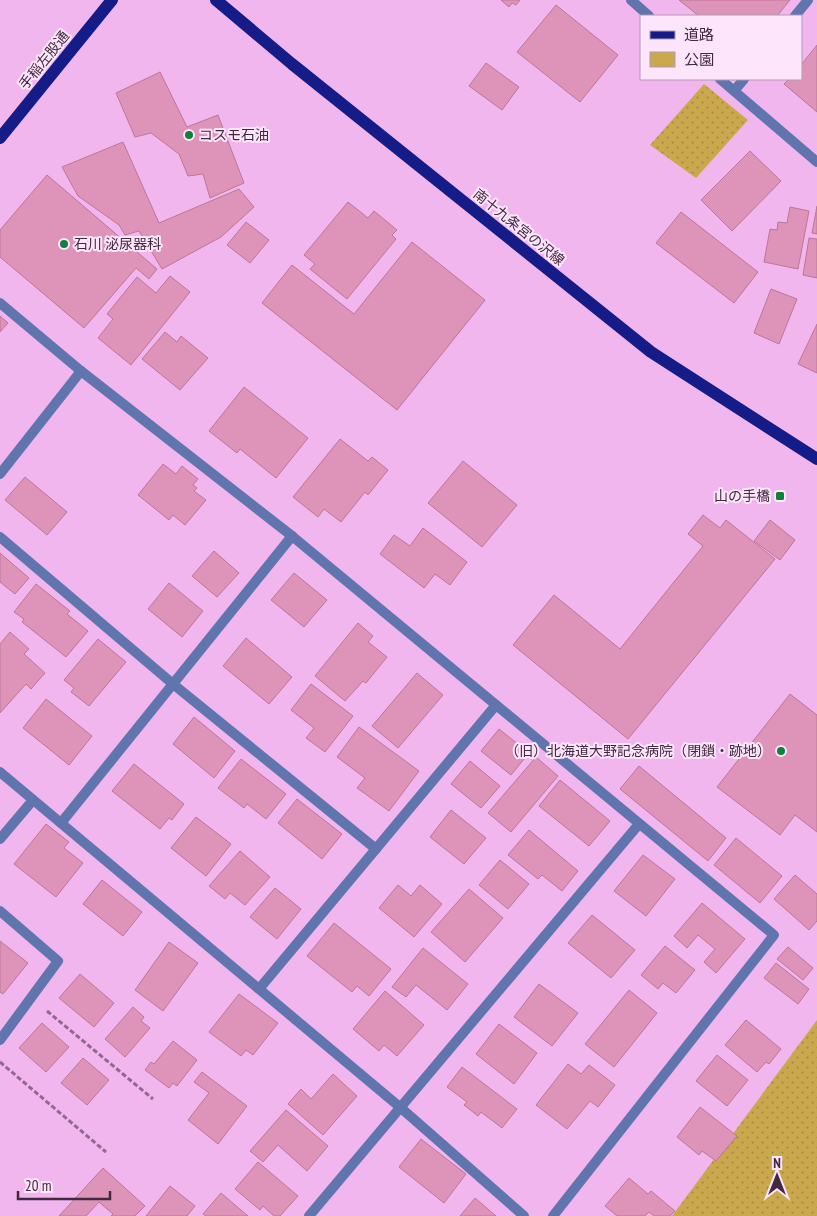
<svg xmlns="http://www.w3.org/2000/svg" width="817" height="1216" font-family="'PT Sans Narrow','Noto Sans JP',sans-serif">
<defs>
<pattern id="green-dots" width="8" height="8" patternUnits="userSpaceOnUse" patternTransform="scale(1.25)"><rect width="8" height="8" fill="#caa94e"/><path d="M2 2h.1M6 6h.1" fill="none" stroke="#a68a42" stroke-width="1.8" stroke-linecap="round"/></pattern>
</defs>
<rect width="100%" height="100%" fill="#f1b6ed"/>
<g fill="url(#green-dots)">
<polygon points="704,84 748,120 696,178 650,145"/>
<polygon points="817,1020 817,1216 672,1216"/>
</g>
<g fill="#dd94b8" stroke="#bd7699">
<polygon points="501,0 520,0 516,5 512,3 509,7"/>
<polygon points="679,0 790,0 777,16 699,16"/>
<polygon points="556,5 618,55 580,102 517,52"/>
<polygon points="817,45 817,112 784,84 789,79 801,79 801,65"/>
<polygon points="486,63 519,87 502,110 469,86"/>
<polygon points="160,72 187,127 218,115 244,183 210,198 203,174 188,176 179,154 151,133 135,137 116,93"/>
<polygon points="123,142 159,223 239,189 254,207 221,237 162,269 139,231 125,235 119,225 78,196 62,167"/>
<polygon points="750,151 781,181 732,231 701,200"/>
<polygon points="47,175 157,269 149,279 136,268 84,328 0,257 0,230"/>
<polygon points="348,202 368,218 374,211 397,230 392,235 396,239 347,299 310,269 315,264 304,255"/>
<polygon points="817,206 817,234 812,233"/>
<polygon points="790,207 809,211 798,269 764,262 770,229 777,230 778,222 787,223"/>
<polygon points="681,212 758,272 734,303 656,243"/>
<polygon points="246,222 269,240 250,263 227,245"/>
<polygon points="809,238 817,239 817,278 803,275"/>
<polygon points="412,242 485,300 397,410 262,303 292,265 354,314"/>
<polygon points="170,276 190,292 131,365 98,338 113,319 107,314 137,277 156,293"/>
<polygon points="771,289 797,299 779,344 754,333"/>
<polygon points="0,316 8,323 0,332"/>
<polygon points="817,324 817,373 798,364"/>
<polygon points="165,332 177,342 181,336 208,358 180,390 142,359"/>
<polygon points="244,387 308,438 276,478 240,449 237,453 209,431"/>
<polygon points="340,439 368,461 372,457 388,470 368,495 365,492 341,522 324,509 318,517 293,497"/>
<polygon points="463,461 517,505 482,547 428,503"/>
<polygon points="163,464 176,474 182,466 198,479 193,485 197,488 194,491 206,500 185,525 173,515 169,520 138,495"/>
<polygon points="25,477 67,512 47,535 5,500"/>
<polygon points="703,515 720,528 726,520 775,559 628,739 513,645 554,595 620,649 703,546 688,534"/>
<polygon points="770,520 795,540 780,560 754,541"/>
<polygon points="423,528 467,562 450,585 435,574 424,588 380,554 394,535 410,546"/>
<polygon points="214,551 239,573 217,597 192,576"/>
<polygon points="0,553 29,578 15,594 0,582"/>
<polygon points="294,573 327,600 304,627 271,600"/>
<polygon points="169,583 203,611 182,637 148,609"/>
<polygon points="36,584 70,611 67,614 88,631 66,657 22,622 24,619 14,612"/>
<polygon points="358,623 373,636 368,642 387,657 366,683 363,681 345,701 315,676"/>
<polygon points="10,632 29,649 24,654 45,673 31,689 26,684 0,713 0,644"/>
<polygon points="246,638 292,677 269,704 223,666"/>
<polygon points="98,639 126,662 89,706 71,692 74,688 64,680"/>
<polygon points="417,673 443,695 398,748 372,726"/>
<polygon points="311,684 353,716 325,752 306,738 314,728 291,710"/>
<polygon points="790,694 817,715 817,832 795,815 780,835 717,787"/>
<polygon points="46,699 92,736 69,765 23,728"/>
<polygon points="194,717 235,751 214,778 173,744"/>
<polygon points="359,727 419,771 389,811 357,788 365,778 337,757"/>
<polygon points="499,729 529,753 511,775 481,751"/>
<polygon points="536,757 558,776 511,832 488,813"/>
<polygon points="241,759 286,794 266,819 247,804 244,808 218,788"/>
<polygon points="470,761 500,786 481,808 451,784"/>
<polygon points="134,764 184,804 172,820 169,818 160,829 112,791"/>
<polygon points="639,766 726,838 708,861 620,789"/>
<polygon points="560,780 610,821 589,846 539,806"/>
<polygon points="297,799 342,834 322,859 278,823"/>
<polygon points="451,810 486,838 464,864 430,837"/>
<polygon points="196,817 231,844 206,876 171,848"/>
<polygon points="46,824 69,842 64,848 83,863 56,897 14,864"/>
<polygon points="529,830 578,871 562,891 542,875 538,879 508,855"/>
<polygon points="736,838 782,876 760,903 714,865"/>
<polygon points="240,851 270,877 245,905 230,893 225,899 209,886"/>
<polygon points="643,855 675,879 646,916 614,891"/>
<polygon points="500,860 529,884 508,909 479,885"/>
<polygon points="795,875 817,894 817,921 809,930 774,899"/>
<polygon points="102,880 142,912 123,936 83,904"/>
<polygon points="398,885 411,896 420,885 442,904 414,937 379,908"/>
<polygon points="275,888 301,909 277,939 250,917"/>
<polygon points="469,889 503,918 465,962 431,932"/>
<polygon points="702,903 745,939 716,973 704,962 715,949 698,935 687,948 674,936"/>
<polygon points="592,915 635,950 611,978 568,943"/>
<polygon points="334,923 391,969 369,996 357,986 352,992 307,956"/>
<polygon points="0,941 28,963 3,994 0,992"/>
<polygon points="169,942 198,963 163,1011 135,990"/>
<polygon points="665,946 695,970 676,993 663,983 658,989 641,975"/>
<polygon points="788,947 813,968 803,980 777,959"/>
<polygon points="423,948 468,984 447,1010 416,985 406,997 392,987"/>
<polygon points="776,963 809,989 798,1004 764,978"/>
<polygon points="80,974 114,1003 94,1027 59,998"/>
<polygon points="539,984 578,1013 552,1046 514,1017"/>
<polygon points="629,990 657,1013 614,1067 585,1044"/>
<polygon points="385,991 424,1025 397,1056 384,1045 379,1051 353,1029"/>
<polygon points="239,994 278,1023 253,1055 246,1050 241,1056 209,1032"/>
<polygon points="133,1007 144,1017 141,1021 150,1028 125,1057 105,1039"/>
<polygon points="746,1020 781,1049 769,1064 766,1062 757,1072 725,1045"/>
<polygon points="42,1023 69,1047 46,1072 19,1048"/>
<polygon points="499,1024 537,1053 514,1084 476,1054"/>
<polygon points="173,1041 197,1060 177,1086 173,1083 169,1088 145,1070 151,1062 154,1064"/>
<polygon points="717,1055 748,1080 727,1106 696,1081"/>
<polygon points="83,1058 109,1080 87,1105 61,1083"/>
<polygon points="568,1064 581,1074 589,1065 615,1085 598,1107 590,1101 567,1129 536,1105"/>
<polygon points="462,1067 517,1109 502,1128 481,1112 478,1116 464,1105 467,1102 447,1087"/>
<polygon points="202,1072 247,1106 218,1144 188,1120 209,1093 194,1082"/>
<polygon points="333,1074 357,1096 323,1135 288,1104 301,1089 311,1099"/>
<polygon points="700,1107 737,1136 716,1161 702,1151 699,1155 677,1137"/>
<polygon points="286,1110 328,1146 307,1171 278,1145 263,1162 250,1151"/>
<polygon points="421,1139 466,1174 444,1203 399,1167"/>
<polygon points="258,1162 298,1196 280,1216 274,1216 263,1206 260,1210 235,1189"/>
<polygon points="103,1168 145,1206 135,1216 111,1216 113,1214 99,1202 86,1216 59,1216"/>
<polygon points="629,1178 648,1194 651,1191 675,1211 670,1216 654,1216 649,1212 645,1216 617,1216 605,1206"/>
<polygon points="170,1186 195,1206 187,1216 146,1216"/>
<polygon points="221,1193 248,1216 206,1216 203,1214"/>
<polygon points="475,1198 496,1216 460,1216"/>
</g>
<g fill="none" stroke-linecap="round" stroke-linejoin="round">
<g stroke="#91698e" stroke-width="3" stroke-dasharray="5 2.5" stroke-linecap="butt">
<polyline points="47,1011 153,1099"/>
<polyline points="0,1062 106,1152"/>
</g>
<g stroke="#6074ad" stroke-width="10">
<polyline points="631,0 649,16"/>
<polyline points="795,16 808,0"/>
<polyline points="720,79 817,162"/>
<polyline points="734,91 744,79"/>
<polyline points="0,303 81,371 292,536 774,935 553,1216"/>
<polyline points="0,474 81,371"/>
<polyline points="0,537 173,684 376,849"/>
<polyline points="0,772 401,1108 524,1216"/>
<polyline points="61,823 292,536"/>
<polyline points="0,839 33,800"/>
<polyline points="0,911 58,961 0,1040"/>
<polyline points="259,989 496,705"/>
<polyline points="309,1216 639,824"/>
</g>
<g stroke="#151c88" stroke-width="12">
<polyline points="216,0 292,64 651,352 817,459"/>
<polyline points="0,138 112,0"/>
</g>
</g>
<g fill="#0f8138" stroke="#fde5fb" stroke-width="2">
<circle cx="189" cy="135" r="5"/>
<circle cx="64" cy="244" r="5"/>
<rect x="775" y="491" width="10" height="10" rx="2.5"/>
<circle cx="781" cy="751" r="5"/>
</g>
<g text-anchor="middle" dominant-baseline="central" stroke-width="4" stroke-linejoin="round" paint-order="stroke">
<g font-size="14" fill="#41293f" stroke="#fde5fb">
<text transform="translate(44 60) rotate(-51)">手稲左股通</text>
<text transform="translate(519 227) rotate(39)">南十九条宮の沢線</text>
</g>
<g font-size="14" fill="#41293f" stroke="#fde5fb" text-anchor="start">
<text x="199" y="135">コスモ石油</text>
<text x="74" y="244">石川 泌尿器科</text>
<text x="770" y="496" text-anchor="end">山の手橋</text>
<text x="771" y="751" text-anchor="end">（旧）北海道大野記念病院（閉鎖・跡地）</text>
</g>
</g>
<rect x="640" y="15" width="162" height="65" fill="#fde5fb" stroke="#b29ab0"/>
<rect x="650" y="31" width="25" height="8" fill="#151c88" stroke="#b29ab0"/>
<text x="684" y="40" font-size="15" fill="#41293f">道路</text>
<rect x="650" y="52" width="25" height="15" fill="#caa94e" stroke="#b29ab0"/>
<text x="684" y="65" font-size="15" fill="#41293f">公園</text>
<g transform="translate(777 1176)" stroke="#fde5fb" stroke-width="4" paint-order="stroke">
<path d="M0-4L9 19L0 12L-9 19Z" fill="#41293f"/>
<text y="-8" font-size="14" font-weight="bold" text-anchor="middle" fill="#41293f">N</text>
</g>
<path d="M18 1191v8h92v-8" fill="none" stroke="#41293f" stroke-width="2.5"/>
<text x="25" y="1191" font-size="15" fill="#41293f" stroke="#fde5fb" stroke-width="4" paint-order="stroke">20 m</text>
</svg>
